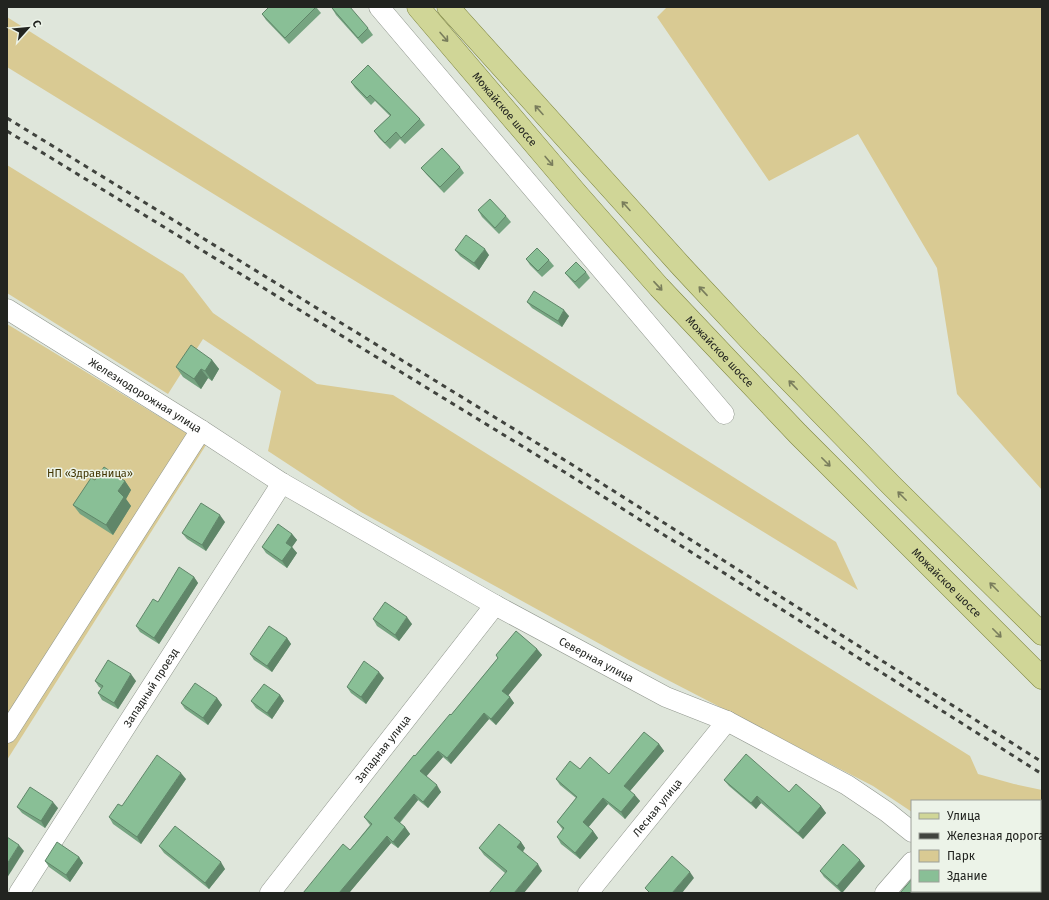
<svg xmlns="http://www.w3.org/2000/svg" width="1049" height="900" font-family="'Fira Sans',sans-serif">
<rect width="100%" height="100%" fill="#dfe6db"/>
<g fill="#d9ca93">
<polygon points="667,7 1042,7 1042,490 957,394 937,268 858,134 769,181 657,17"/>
<polygon points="7,17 836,542 858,590 7,67"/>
<polygon points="7,165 183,274 213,313 317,384 393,395 970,756 978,774 1014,784 1042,790 1042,893 1017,893 1014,891 1040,891 1040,801 912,801 912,812 873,786 629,660 361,512 268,451 281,391 203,339 168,394 7,293"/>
<polygon points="7,324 206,445 7,760"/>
</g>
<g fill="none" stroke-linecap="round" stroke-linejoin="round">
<g stroke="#91978e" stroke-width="21">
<g id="minor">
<polyline points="379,7 724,414"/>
<path id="s1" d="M 7,309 L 201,430 L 282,483 L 495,605 L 666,697 L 727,721 L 847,785 L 887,812 L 912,832"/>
<polyline points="7,733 201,430"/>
<polyline points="985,891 988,893"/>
<path id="s2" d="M 19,893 L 282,483"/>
<path id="s3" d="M 270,893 L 495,605"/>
<path id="s4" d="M 588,893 L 727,721"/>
<polyline points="885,893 912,862"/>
</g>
</g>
<g stroke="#7f8640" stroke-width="23">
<g id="primary">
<path id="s5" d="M 418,7 L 577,194 L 659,287 L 798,434 L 1042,678"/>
<polyline points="448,7 681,266 750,340 891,485 1042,634"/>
</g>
</g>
<use href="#minor" stroke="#fff" stroke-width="20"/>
<use href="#primary" stroke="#d0d697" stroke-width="22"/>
<g stroke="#40433e" stroke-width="3" stroke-dasharray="5 5" stroke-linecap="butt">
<polyline points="7,118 571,464 1042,762"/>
<polyline points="7,131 566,473 1042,774"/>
</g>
</g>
<g fill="#76a481">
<polygon points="316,7 321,13 289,44 266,20 262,14"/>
<polygon points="332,8 368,28 373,35 362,44 336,15"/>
<polygon points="351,82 420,119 425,125 405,144 400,139 390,149 379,138 374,131 390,116 375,101 371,105 355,88"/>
<polygon points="460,167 464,173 444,193 426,174 421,168"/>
<polygon points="478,210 506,216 511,222 499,234 482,217"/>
<polygon points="455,250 489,255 479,270 460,256"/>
<polygon points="526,259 549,260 554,266 542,277 530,265"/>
<polygon points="586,272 590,278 579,289 570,279 565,273"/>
<polygon points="527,302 569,316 562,327 532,308"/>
<polygon points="212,360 219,369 212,381 208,378 201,389 183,377 176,367"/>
<polygon points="95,480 125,481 131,490 126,499 131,506 113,535 80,514 73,505"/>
<polygon points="225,522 206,551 187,539 182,533"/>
<polygon points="292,534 297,540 292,547 297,553 287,568 266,553 262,547"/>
<polygon points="194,577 198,583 159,644 140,632 136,626 158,602"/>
<polygon points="373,619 412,624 399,641 377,626"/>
<polygon points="287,638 291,644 272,672 254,660 250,654"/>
<polygon points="537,649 542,655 508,695 514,703 496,725 489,719 451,764 443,757 426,776 441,792 428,808 418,800 400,823 405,827 410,834 398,848 391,843 349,893 303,893 350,850 370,825 364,817 415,756 451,715 498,658 496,655"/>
<polygon points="384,678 366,704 351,693 347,687"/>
<polygon points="95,681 136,681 118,709 102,700 98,693 101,688 99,687"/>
<polygon points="280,695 284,701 272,719 256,708 251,701"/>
<polygon points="217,698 222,705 208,725 185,709 181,703"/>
<polygon points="659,744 664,751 630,791 640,801 625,819 608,804 588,827 593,831 598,838 580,859 561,844 557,837 563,830 557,822 576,798 560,785 556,779 580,769 609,774"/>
<polygon points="186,779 141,844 113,824 109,817 122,806"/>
<polygon points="724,780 789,792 821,806 826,813 803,839 761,803 756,809 729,786"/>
<polygon points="17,807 58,808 45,828 22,813"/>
<polygon points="521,842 525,848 523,852 542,871 505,873 484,855 479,848"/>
<polygon points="159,846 225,869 209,889 164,853"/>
<polygon points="79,857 83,863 70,882 49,867 45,861"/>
<polygon points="865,866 842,893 824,877 820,871"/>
</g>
<g fill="#608669">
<polygon points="485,249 489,255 479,270 474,263"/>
<polygon points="564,310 569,316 562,327 558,321"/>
<polygon points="212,360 219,369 212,381 205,371"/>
<polygon points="201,369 208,378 201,389 194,379"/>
<polygon points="125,481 131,490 126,499 131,506 113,535 106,525 118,491"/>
<polygon points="220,515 225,522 206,551 202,545"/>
<polygon points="292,534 297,540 292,547 297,553 287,568 282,561 286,543"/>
<polygon points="194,577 198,583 159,644 154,638"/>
<polygon points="407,617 412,624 399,641 395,635"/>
<polygon points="287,638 291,644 272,672 267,666"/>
<polygon points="537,649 542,655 507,697 502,691"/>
<polygon points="379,672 384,678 366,704 361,697"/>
<polygon points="131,674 136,681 118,709 114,703"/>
<polygon points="280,695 284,701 272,719 267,713"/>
<polygon points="510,697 514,703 496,725 491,719"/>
<polygon points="217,698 222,705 208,725 203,718"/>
<polygon points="484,713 489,719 451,764 447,758"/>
<polygon points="659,744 664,751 629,792 624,786"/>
<polygon points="438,751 443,757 425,778 420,771"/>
<polygon points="181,773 186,779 141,844 137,837"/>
<polygon points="437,785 441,792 428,808 423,802"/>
<polygon points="414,794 418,800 398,824 394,818"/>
<polygon points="635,795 640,801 625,819 621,812"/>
<polygon points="757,796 761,803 756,809 751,803"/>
<polygon points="603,798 608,804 587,829 583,822"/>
<polygon points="53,802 58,808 45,828 41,821"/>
<polygon points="821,806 826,813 803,839 798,833"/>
<polygon points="405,827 410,834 398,848 393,842"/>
<polygon points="593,831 598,838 580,859 575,853"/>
<polygon points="387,836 391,843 349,893 339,893"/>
<polygon points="521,842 525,848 521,853 517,847"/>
<polygon points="19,845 24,851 7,878 7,864"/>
<polygon points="79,857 83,863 70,882 66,875"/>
<polygon points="860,860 865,866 842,893 837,886"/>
<polygon points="221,862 225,869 209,889 205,883"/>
<polygon points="538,864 542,871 524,893 514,893"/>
<polygon points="690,872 694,878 682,893 672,893"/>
</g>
<g fill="#89bf96" stroke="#608669">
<polygon points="269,7 316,7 285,38 262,14"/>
<polygon points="333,7 350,7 368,28 358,38 332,8"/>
<polygon points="368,65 420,119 401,138 396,132 385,143 374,131 391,115 370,95 367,98 351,82"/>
<polygon points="442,148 460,167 440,187 421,168"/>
<polygon points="490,199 506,216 495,228 478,210"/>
<polygon points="466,235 485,249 474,263 455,250"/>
<polygon points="537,248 549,260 538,271 526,259"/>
<polygon points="576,262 586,272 575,282 565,273"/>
<polygon points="534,291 564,310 558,321 527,302"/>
<polygon points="191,345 212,360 205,371 201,369 194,379 176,367"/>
<polygon points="104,467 125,481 118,491 124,497 106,525 73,505 91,478 95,480"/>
<polygon points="201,503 220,515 202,545 182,533"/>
<polygon points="278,524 292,534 286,543 292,547 282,561 262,547"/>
<polygon points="179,567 194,577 154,638 136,626 153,599 158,602"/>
<polygon points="385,602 407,617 395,635 373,619"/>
<polygon points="269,626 287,638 267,666 250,654"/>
<polygon points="516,631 537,649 502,691 510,697 491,719 484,713 447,758 438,751 420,771 437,785 423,802 414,794 394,818 405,827 393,842 387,836 339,893 303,893 343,844 350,850 372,824 364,817 414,755 415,756 450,714 451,715 498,658 496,655"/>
<polygon points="108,660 131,674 114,703 98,693 103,686 95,681"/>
<polygon points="364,661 379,672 361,697 347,687"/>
<polygon points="195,683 217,698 203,718 181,703"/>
<polygon points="264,684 280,695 267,713 251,701"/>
<polygon points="644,732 659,744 624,786 635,795 621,812 603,798 583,822 593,831 575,853 557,837 564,828 557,822 577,797 556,779 570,761 580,769 590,757 609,774"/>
<polygon points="746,754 789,792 796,784 821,806 798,833 757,796 751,803 724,780"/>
<polygon points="157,755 181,773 137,837 109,817 118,804 122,806"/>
<polygon points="30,787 53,802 41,821 17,807"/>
<polygon points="499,824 521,842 517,847 538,864 514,893 489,893 507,871 479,848"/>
<polygon points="175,826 221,862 205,883 159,846"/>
<polygon points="7,837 19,845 7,864"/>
<polygon points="57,842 79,857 66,875 45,861"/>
<polygon points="843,844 860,860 837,886 820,871"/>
<polygon points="672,856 690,872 672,893 650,893 645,888"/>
<polygon points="912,879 912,891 929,891 932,893 900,893"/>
</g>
<defs><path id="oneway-shaft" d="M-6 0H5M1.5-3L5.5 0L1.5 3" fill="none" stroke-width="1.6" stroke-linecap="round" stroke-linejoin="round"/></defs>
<g stroke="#797d5c">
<use href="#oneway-shaft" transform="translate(444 37) rotate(49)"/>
<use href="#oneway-shaft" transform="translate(539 110) rotate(-132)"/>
<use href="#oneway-shaft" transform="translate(549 161) rotate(50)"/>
<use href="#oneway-shaft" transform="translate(626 206) rotate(-132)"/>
<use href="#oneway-shaft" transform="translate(658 286) rotate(47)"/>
<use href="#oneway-shaft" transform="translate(703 291) rotate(-133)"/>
<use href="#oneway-shaft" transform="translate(793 385) rotate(-134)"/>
<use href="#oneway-shaft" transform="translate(826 462) rotate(45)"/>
<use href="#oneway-shaft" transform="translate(902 496) rotate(-135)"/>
<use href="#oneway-shaft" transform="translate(994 587) rotate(-135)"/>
<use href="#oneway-shaft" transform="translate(997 633) rotate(45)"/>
</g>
<g text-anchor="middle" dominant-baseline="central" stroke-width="3" stroke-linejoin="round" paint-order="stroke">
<g font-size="11" fill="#222420" stroke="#ecf3e8">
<text stroke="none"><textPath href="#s5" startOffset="134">Можайское шоссе</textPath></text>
<text stroke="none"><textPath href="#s5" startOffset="458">Можайское шоссе</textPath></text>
<text stroke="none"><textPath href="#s1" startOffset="163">Железнодорожная улица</textPath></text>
<text stroke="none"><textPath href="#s5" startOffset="782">Можайское шоссе</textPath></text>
<text stroke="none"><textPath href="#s1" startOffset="686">Северная улица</textPath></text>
<text stroke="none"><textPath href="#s2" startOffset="244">Западный проезд</textPath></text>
<text stroke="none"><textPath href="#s3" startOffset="183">Западная улица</textPath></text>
<text stroke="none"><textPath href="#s4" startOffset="110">Лесная улица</textPath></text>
</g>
<g font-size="11" fill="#413502" stroke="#ecf3e8">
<text x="90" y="473">НП «Здравница»</text>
</g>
</g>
<rect width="1049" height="900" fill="none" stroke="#222420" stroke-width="16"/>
<rect x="911" y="800" width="130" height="92" fill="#ecf3e8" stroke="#9ba098"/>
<rect x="919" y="813" width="20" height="6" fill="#d0d697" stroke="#9ba098"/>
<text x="947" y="820" font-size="12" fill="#222420">Улица</text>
<rect x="919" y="833" width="20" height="6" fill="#40433e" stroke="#9ba098"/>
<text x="947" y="840" font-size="12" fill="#222420">Железная дорога</text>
<rect x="919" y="850" width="20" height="12" fill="#d9ca93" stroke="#9ba098"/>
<text x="947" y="860" font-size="12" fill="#222420">Парк</text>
<rect x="919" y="870" width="20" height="12" fill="#89bf96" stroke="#9ba098"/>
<text x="947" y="880" font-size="12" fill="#222420">Здание</text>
<g transform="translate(28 28) rotate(63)" stroke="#ecf3e8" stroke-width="3" paint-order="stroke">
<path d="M0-3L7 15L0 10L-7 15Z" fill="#222420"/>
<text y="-6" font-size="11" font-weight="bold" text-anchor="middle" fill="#222420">С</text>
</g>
</svg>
